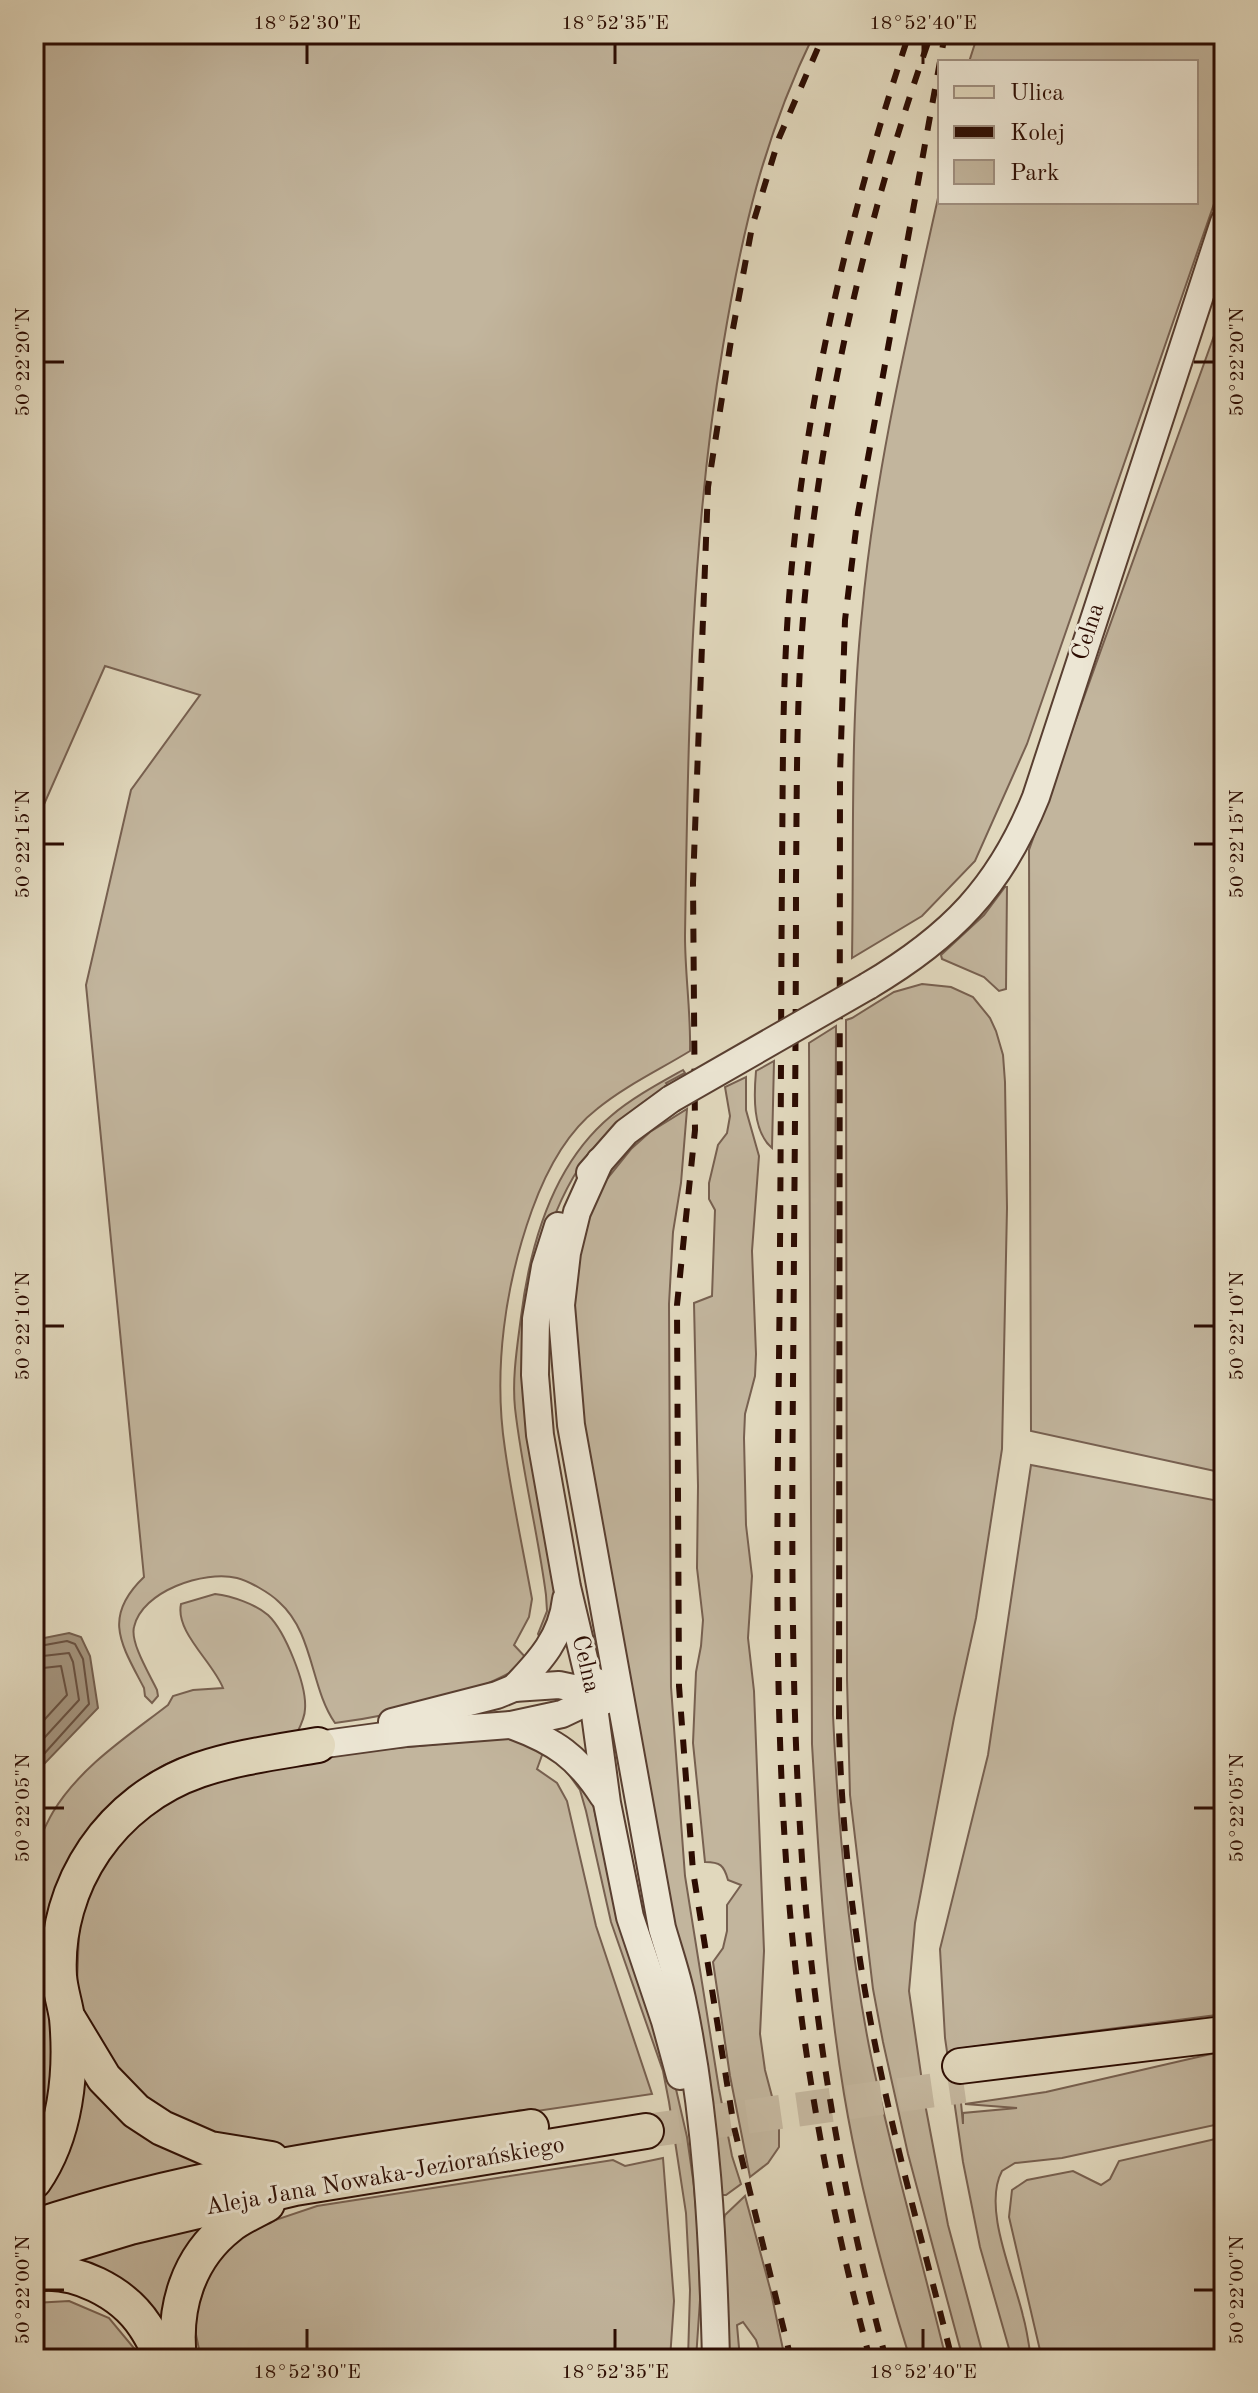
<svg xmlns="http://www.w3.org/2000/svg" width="1258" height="2393" font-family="'Old Standard TT',serif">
<rect width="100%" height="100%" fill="#e1d8bd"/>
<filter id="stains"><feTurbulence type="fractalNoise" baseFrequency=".0025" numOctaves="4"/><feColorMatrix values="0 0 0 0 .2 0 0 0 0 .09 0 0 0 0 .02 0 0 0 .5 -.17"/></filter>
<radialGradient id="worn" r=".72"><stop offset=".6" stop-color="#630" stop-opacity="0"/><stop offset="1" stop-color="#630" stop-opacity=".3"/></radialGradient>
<g fill="#c2b59d" stroke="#776050" stroke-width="2">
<path d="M 34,34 L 814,34 C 763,139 742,232 723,346 C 690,541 688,739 685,936 C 685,975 691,1013 690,1051 C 659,1070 625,1086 597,1109 C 566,1133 545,1174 532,1210 C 505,1285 493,1370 505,1449 C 512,1499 523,1549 532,1599 L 529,1617 L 514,1645 L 529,1661 C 482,1694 393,1716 335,1723 C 310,1687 314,1633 279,1602 C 270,1593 249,1581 237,1578 C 204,1570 142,1591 134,1627 C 130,1643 150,1675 157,1690 L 158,1696 L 152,1703 L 145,1696 L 144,1688 C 121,1644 102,1617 144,1577 L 86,985 L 131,790 L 200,695 L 105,666 L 34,827 Z"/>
<path d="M 978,34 L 1224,34 L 1224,175 L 1027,744 L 975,861 L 922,916 L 852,958 C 854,843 850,727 862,613 C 875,470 909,329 940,189 L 940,202 L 1196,202 L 1196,62 L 969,62 Z"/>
<polygon points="1224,308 1224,1473 1031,1431 1029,850"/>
<polygon points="1005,887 1007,887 1006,989 999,991 984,977 942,959 941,955 984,915"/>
<polygon points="922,984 951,987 973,997 990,1018 996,1031 1003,1055 1005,1082 1007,1208 1002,1449 976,1618 954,1718 915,1923 909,1991 926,2109 948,2225 984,2359 963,2359 908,2154 883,2042 873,1989 850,1795 847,1679 846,1020 852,1018 894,992"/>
<path d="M 836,1026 L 833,1715 C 838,1826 848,1937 869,2046 C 890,2151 921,2255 946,2359 L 910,2359 C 883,2273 859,2184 844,2094 C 825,1979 819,1861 812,1744 L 809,1043 Z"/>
<path d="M 774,1061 L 772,1148 C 752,1131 754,1094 756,1071 Z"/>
<path d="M 683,1070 L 685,1073 L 666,1083 L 668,1086 C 587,1135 558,1189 534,1278 L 556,1607 L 541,1640 L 538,1634 L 547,1611 L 546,1595 C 538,1533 522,1471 515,1408 C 512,1378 517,1348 521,1317 C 530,1244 552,1165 611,1116 C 632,1098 658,1084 683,1070 Z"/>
<path d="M 746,1077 L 746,1110 L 759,1156 L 752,1251 L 756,1354 L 755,1376 L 745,1414 L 744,1438 L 746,1525 L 752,1576 L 748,1638 L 754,1691 L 764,1951 L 760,2034 L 765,2070 L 779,2123 L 779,2147 L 768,2163 L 750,2177 L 730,2076 L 713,1962 L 723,1948 L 727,1931 L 727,1905 L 741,1885 L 728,1880 C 724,1865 720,1862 705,1862 L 693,1743 L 696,1672 L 701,1646 L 703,1620 L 697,1568 L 698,1486 L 694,1303 L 712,1296 L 715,1210 L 709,1199 L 709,1183 L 718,1145 L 727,1133 L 730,1116 L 725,1087 Z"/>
<polygon points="687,1109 681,1183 673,1232 669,1304 671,1687 685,1876 719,2089 732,2156 741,2184 726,2195 721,2195 572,1365 568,1276 598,1190 631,1149 650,1132"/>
<path d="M 1031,1465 L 1224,1502 L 1224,2014 L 956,2049 L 963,2124 L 963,2113 L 1017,2108 L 965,2104 L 1046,2092 L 1224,2051 L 1224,2123 L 1062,2158 L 1015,2163 L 1002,2171 C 982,2208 1014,2276 1023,2316 C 1027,2330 1029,2345 1031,2359 L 1012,2359 L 980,2247 L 963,2162 L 945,2038 L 940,1949 L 988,1755 Z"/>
<path d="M 215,1594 C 232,1596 255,1604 268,1615 C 285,1631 307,1685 305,1709 C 305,1717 301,1725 297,1733 C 258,1740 215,1745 178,1759 C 104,1788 38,1888 42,1967 C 43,1996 59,2037 57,2064 C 55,2092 41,2136 34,2165 L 34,1851 C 40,1838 46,1824 53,1812 C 80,1767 128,1736 168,1705 L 173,1696 L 193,1690 L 223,1688 C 213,1662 175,1632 181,1604 Z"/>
<polygon points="491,1739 519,1739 545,1747 537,1769 557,1783 567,1801 596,1926 652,2094 281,2149 231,2147 147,2111 86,2027 77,1984 79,1933 89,1885 116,1840 180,1793 283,1763 386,1749"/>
<polygon points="562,1765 591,1794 616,1911 670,2063 687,2137 694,2186 699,2245 700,2300 696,2359 688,2359 690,2290 686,2213 669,2102 663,2071 611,1922 586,1811 580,1790"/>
<polygon points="77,2067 214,2165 34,2212 34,2197"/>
<polygon points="1224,2137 1224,2359 1042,2359 1009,2217 1012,2190 1027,2180 1073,2171 1101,2185 1110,2179 1119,2161"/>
<polygon points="663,2158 674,2301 670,2359 201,2359 193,2320 208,2278 222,2253 249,2229 317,2206 613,2160 625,2166"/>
<polygon points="745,2196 771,2292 785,2359 762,2359 756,2340 743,2322 737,2325 740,2359 729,2359 722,2228 725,2215"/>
<polygon points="217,2220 170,2345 65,2256"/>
<polygon points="69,2301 109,2318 143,2359 34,2359 34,2303"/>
</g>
<polygon fill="#a3937d" stroke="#735d4c" stroke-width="2" points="69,1633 81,1637 90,1656 98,1708 44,1764 34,1780 34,1640"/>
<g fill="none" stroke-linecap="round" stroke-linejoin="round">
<g stroke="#685040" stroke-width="2">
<polyline points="34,1647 67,1641 75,1644 83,1659 89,1704 34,1765"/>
<polyline points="34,1657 69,1653 73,1662 79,1700 34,1749"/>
<polyline points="34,1669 61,1666 67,1695 34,1731"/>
</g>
<polyline stroke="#c6b9a1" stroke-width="34" stroke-dasharray="34 17" stroke-linecap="butt" points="646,2131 964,2086"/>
<g stroke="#593f31" stroke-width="30">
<g id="minor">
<path d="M 868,986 C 951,937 1000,887 1036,797 L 1224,222"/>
<path d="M 600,1161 L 577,1212 L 567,1253 L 561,1305 L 571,1425 L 662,1928 C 669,1952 677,1975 682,1999 C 707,2117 713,2239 716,2359"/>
<polyline points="590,1173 626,1132 671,1099"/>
<polyline points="558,1226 545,1267 536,1319 535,1375 540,1435 567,1587 592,1692 607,1803 630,1917 665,2021 680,2076"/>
<path d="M 514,1688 C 540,1661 562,1637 566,1599"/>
<polyline points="392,1722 497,1695 514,1688 559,1685 592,1692 604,1701"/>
<path d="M 511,1725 C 555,1741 578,1757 603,1796"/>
<polyline points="318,1745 406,1733 511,1725 562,1714 581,1705 597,1682"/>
</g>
</g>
<g stroke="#2c0c02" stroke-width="38">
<g id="major">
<polyline points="69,2020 104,2078 136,2111 162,2128 210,2149 271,2159"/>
<polyline points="960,2066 1224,2034"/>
<path d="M 34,2181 C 66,2135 72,2073 67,2018 C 65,2004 60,1990 59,1976 C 54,1884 112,1800 199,1770 C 237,1757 278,1752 318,1745"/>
<path d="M 34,2227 C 195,2173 364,2152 531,2127"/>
<polyline points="34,2256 130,2227 295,2188 646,2131"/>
<path d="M 34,2274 C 74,2267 123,2292 145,2326 C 152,2336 157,2348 164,2359"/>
<path d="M 179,2359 C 173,2308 188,2258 229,2226 C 240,2217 255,2211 267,2204"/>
</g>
</g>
<use href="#minor" stroke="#ece6d4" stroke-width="26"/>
<use href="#major" stroke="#e1d8bd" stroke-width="34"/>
<g stroke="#2c0c02" stroke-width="6" stroke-dasharray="14 14" stroke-linecap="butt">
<path d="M 945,34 L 858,513 L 845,620 L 840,774 L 839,1729 C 842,1834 854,1941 875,2044 C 896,2150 926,2254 952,2359"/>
<polyline points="791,2359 734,2127 693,1871 679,1686 677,1305 695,1130 693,883 708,487 732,334 752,227 779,138 824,34"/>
<path d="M 870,2359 C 826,2196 797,2028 786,1860 C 772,1656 779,1451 780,1246 C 781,1121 781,995 782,869 C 783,775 782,680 790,586 C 806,397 849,214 909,34"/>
<path d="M 886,2359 C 842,2196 814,2028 802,1859 C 788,1655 793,1450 794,1246 C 795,1124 796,1002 796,880 C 797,782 796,683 806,585 C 825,396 868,213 931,34"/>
</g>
<g stroke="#593f31" stroke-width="30" stroke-linecap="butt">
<polyline id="minor-bridge" points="671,1099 868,986"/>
</g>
<use href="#minor-bridge" stroke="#ece6d4" stroke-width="26"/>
</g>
<path fill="none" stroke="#2c0c02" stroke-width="3" d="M 307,44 L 307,64M 615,44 L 615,64M 923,44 L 923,64M 44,362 L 64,362M 1194,362 L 1214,362M 44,844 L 64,844M 1194,844 L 1214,844M 44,1326 L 64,1326M 1194,1326 L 1214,1326M 44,1808 L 64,1808M 1194,1808 L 1214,1808M 44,2290 L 64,2290M 1194,2290 L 1214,2290M 307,2329 L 307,2349M 615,2329 L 615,2349M 923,2329 L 923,2349"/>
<g text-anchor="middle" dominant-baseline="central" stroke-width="6" stroke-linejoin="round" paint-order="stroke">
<g font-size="24" fill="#2c0c02" stroke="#ece6d4">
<text transform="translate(1089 632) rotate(-72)">Celna</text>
<text transform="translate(585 1664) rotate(77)">Celna</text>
<text transform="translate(385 2177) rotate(-10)">Aleja Jana Nowaka-Jeziorańskiego</text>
</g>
</g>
<rect width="1258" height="2393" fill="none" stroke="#e1d8bd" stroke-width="88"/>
<rect x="938" y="60" width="260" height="144" fill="#ece6d4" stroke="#9f8f80" stroke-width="2"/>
<rect x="954" y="86" width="40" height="12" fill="#e1d8bd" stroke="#9f8f80" stroke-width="2"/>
<text x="1010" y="100" font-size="24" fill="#2c0c02">Ulica</text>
<rect x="954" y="126" width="40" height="12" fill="#2c0c02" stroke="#9f8f80" stroke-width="2"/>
<text x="1010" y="140" font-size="24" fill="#2c0c02">Kolej</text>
<rect x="954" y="160" width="40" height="24" fill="#c2b59d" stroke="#9f8f80" stroke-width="2"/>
<text x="1010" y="180" font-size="24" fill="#2c0c02">Park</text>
<rect x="44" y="44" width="1170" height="2305" fill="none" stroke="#2c0c02" stroke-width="3"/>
<g font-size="20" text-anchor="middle" fill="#2c0c02">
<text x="307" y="29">18°52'30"E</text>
<text x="615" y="29">18°52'35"E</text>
<text x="923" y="29">18°52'40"E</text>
<text transform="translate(22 362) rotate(-90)" y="7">50°22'20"N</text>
<text transform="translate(1236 362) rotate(-90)" y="7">50°22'20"N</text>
<text transform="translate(22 844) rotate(-90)" y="7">50°22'15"N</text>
<text transform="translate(1236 844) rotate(-90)" y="7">50°22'15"N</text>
<text transform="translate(22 1326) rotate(-90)" y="7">50°22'10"N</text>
<text transform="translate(1236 1326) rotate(-90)" y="7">50°22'10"N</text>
<text transform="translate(22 1808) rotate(-90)" y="7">50°22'05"N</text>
<text transform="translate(1236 1808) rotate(-90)" y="7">50°22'05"N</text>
<text transform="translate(22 2290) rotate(-90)" y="7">50°22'00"N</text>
<text transform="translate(1236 2290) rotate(-90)" y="7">50°22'00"N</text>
<text x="307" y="2378">18°52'30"E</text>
<text x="615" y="2378">18°52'35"E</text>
<text x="923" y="2378">18°52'40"E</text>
</g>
<rect width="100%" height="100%" filter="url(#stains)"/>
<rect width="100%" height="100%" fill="url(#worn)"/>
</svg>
